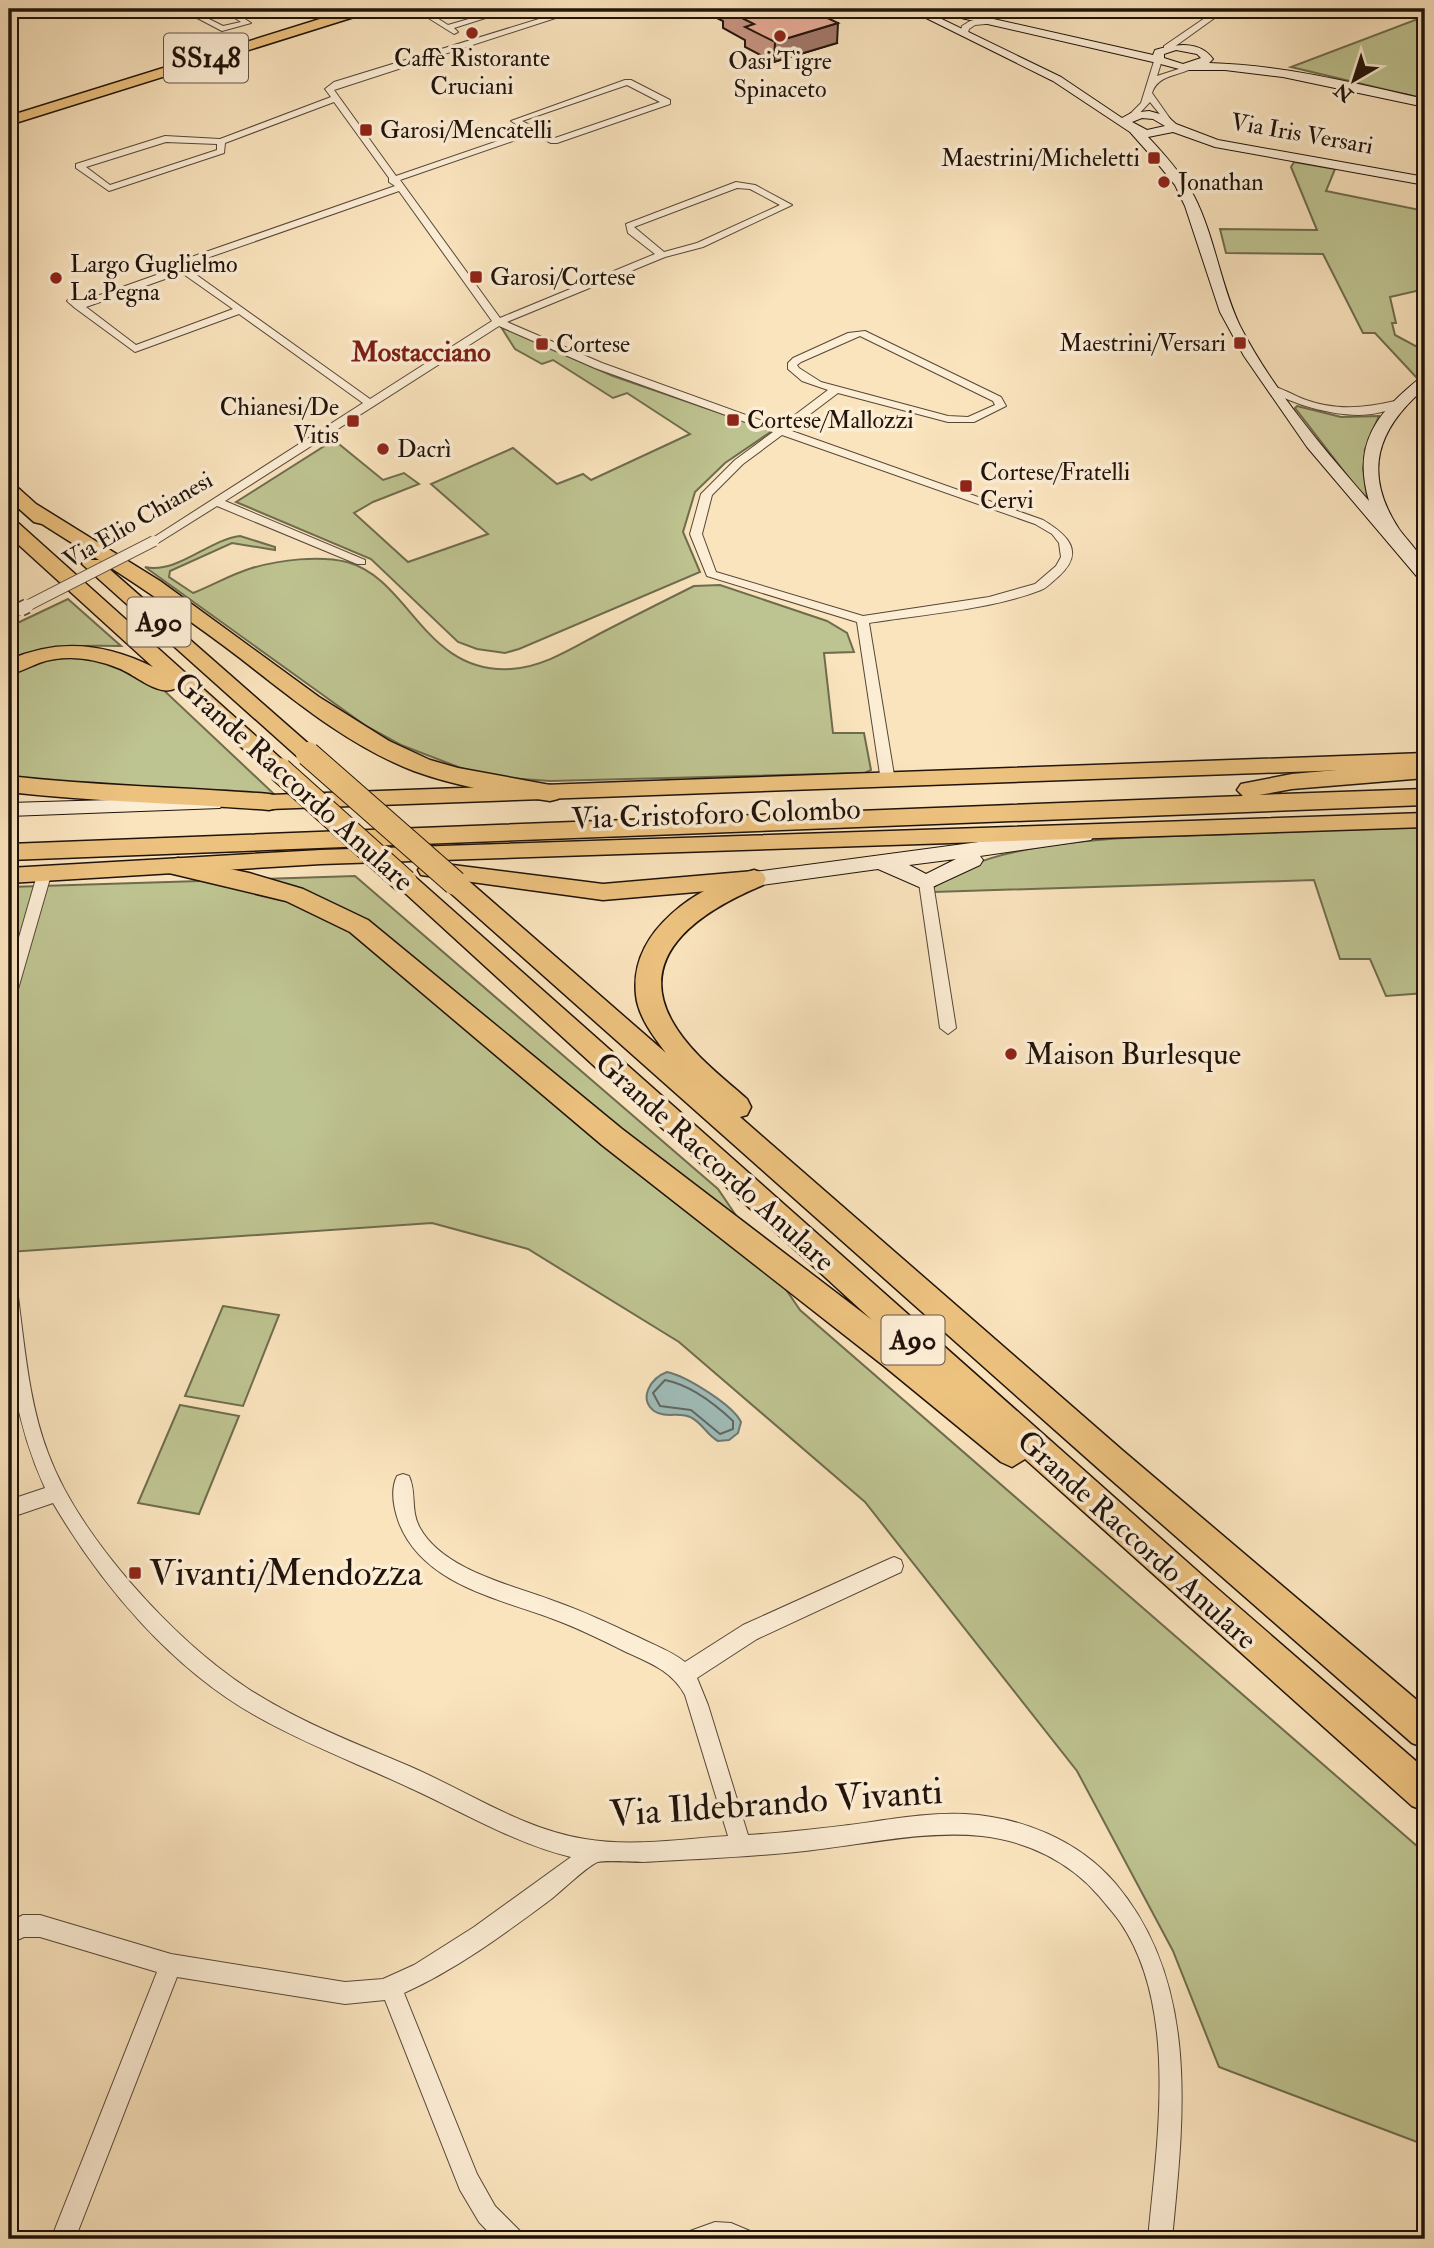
<svg xmlns="http://www.w3.org/2000/svg" width="1434" height="2248" font-family="'IM FELL Double Pica',serif">
<rect width="100%" height="100%" fill="#fae4be"/>
<filter id="stains"><feTurbulence type="fractalNoise" baseFrequency=".00286" numOctaves="4"/><feColorMatrix values="0 0 0 0 .2 0 0 0 0 .09 0 0 0 0 .02 0 0 0 .5 -.17"/></filter>
<radialGradient id="worn" r=".72"><stop offset=".6" stop-color="#630" stop-opacity="0"/><stop offset="1" stop-color="#630" stop-opacity=".3"/></radialGradient>
<g fill="#bec491" stroke="#6f6c4e" stroke-width="2">
<polygon points="1415,20 1425,23 1425,99 1291,67"/>
<polygon points="1294,162 1335,169 1326,191 1425,211 1425,289 1390,297 1396,323 1392,323 1395,335 1425,351 1425,372 1416,377 1375,333 1363,333 1323,254 1226,253 1220,229 1317,230 1291,167"/>
<polygon points="501,327 613,376 772,431 725,463 695,492 683,532 700,572 519,649 505,653 477,649 458,642 371,559 236,502 334,440 383,480 404,473 419,484 373,502 354,513 408,562 488,534 431,484 513,448 557,484 583,474 591,480 690,434 627,393 613,398 553,360 542,364 515,349"/>
<polygon points="1297,406 1341,417 1379,416 1365,449 1363,469 1367,497 1363,496 1295,408"/>
<path d="M 240,536 L 275,547 L 275,550 L 232,543 L 170,571 L 169,577 L 193,593 C 213,585 232,574 252,568 C 280,560 319,555 347,562 C 410,579 424,674 511,669 C 543,667 571,649 599,634 C 630,618 662,602 694,586 L 720,585 L 827,621 L 847,633 L 854,652 L 824,653 L 833,733 L 864,733 L 871,770 L 865,773 L 550,781 L 495,777 L 461,768 L 401,745 L 366,726 L 145,567 C 178,574 208,540 240,536 Z"/>
<path d="M 68,599 L 121,646 C 82,645 45,645 9,660 L 9,627 Z"/>
<path d="M 98,657 L 153,680 L 275,795 L 33,781 L 9,775 L 9,675 C 35,657 67,658 98,657 Z"/>
<path d="M 1425,827 L 1425,993 L 1386,996 L 1370,959 L 1340,959 L 1314,880 L 934,892 L 934,887 C 992,835 1157,837 1234,834 C 1298,831 1361,829 1425,827 Z"/>
<polygon points="355,876 718,1189 800,1310 1425,1853 1425,2145 1219,2067 1173,1951 1077,1771 865,1502 679,1342 528,1249 432,1223 9,1252 9,887"/>
<polygon points="223,1306 279,1315 243,1406 185,1396"/>
<polygon points="180,1405 239,1416 199,1514 138,1503"/>
</g>
<path fill="#a0bdb9" stroke="#6d7973" stroke-width="2" d="M 667,1372 C 686,1376 733,1405 741,1422 L 738,1433 L 729,1440 L 718,1441 C 707,1435 703,1424 692,1418 C 680,1411 666,1419 654,1411 C 638,1398 651,1378 667,1372 Z"/>
<g fill="none" stroke-linecap="round" stroke-linejoin="round">
<path stroke="#606862" stroke-width="2" d="M 665,1380 C 690,1385 715,1404 733,1421 L 733,1429 L 720,1434 L 691,1410 L 660,1406 L 653,1393 Z"/>
<g stroke="#564737" stroke-width="2">
<g id="street">
<polygon points="180,9 189,9 223,26 241,22 221,9 230,9 251,23 222,31"/>
<polygon points="414,9 423,9 448,25 503,9 514,9 454,28 458,32 454,34"/>
<path d="M 563,9 L 571,9 L 574,12 L 334,90 L 396,176 L 527,131 L 511,121 L 625,80 L 631,80 L 670,100 L 670,104 L 557,143 L 551,143 L 533,134 L 400,180 L 500,318 L 655,254 L 628,233 L 626,224 L 736,182 L 755,185 L 792,205 L 703,247 L 665,257 L 507,322 L 602,363 L 779,427 L 828,390 L 802,381 L 788,369 L 788,363 L 793,358 L 848,333 L 865,331 L 1001,397 L 1006,406 L 974,422 L 948,422 L 838,393 L 789,430 L 1043,520 C 1068,535 1086,552 1058,577 C 1053,581 1047,588 1041,590 C 990,610 924,614 869,623 L 895,781 L 893,784 L 888,785 L 881,781 L 857,622 L 707,576 L 690,534 L 701,494 L 735,460 L 773,432 L 595,368 L 499,326 L 225,501 L 365,560 L 365,564 L 357,564 L 217,506 L 158,543 L 148,541 L 363,403 L 239,314 L 135,352 L 75,308 L 67,301 L 69,299 L 80,302 L 176,268 L 172,265 L 174,263 L 395,186 L 389,182 L 389,178 L 334,102 L 225,143 L 224,153 L 109,191 L 76,168 L 76,164 L 165,136 L 220,139 L 331,97 L 325,89 L 334,82 L 565,11 ZM 627,85 L 660,102 L 555,138 L 522,121 ZM 166,142 L 217,144 L 217,150 L 110,185 L 86,167 ZM 737,188 L 750,189 L 780,205 L 697,243 L 664,252 L 634,227 ZM 399,191 L 492,321 L 370,399 L 184,266 ZM 182,273 L 233,309 L 136,345 L 86,307 ZM 860,336 L 993,401 L 995,405 L 968,417 L 948,416 L 821,382 L 799,368 L 797,365 L 801,362 ZM 782,435 L 1035,524 L 1052,534 L 1059,543 L 1061,557 L 1056,566 L 1035,584 L 989,597 L 863,616 L 716,572 L 702,534 L 712,495 L 743,464 Z"/>
<polygon points="1218,9 1227,9 1170,50 1164,50 1164,46"/>
<polygon points="992,19 995,23 975,25 969,29 967,36 960,34 962,26 970,21"/>
<path d="M 1155,58 L 1162,60 L 1157,76 L 1191,65 L 1195,67 C 1180,76 1158,74 1152,93 L 1171,120 L 1167,123 L 1150,102 L 1135,118 L 1128,116 L 1141,103 Z"/>
<path d="M 1275,387 C 1286,390 1295,396 1306,400 C 1336,411 1365,408 1395,401 L 1400,404 C 1366,427 1305,409 1271,392 L 1270,390 Z"/>
<polygon points="21,605 25,606 25,612 9,620 9,611"/>
<polygon points="44,870 51,875 16,996 9,1001 9,972 37,875"/>
<polygon points="926,878 933,883 956,1028 948,1034 940,1028 919,883"/>
<path d="M 9,1290 L 15,1292 L 18,1297 C 25,1349 29,1403 48,1453 C 79,1537 173,1639 247,1688 C 297,1721 355,1743 409,1766 C 467,1791 522,1829 585,1839 C 631,1847 681,1839 728,1836 L 685,1695 C 672,1671 650,1663 626,1652 C 602,1640 578,1628 553,1619 C 497,1598 423,1584 399,1523 C 394,1509 390,1490 397,1476 L 403,1474 L 409,1476 C 417,1493 410,1511 420,1528 C 443,1570 512,1585 554,1601 C 583,1611 610,1624 638,1637 C 654,1645 671,1651 685,1662 L 743,1625 L 887,1560 L 894,1557 L 901,1560 L 903,1566 L 901,1572 L 757,1639 L 697,1678 L 708,1705 L 748,1835 C 782,1833 815,1829 849,1825 C 887,1820 926,1812 965,1814 C 1021,1817 1078,1840 1115,1883 C 1200,1983 1184,2117 1172,2239 L 1148,2239 C 1157,2142 1179,2008 1120,1922 C 1114,1913 1106,1905 1099,1896 C 1070,1862 1027,1841 982,1836 C 923,1830 863,1845 805,1851 C 751,1857 697,1859 643,1862 C 633,1862 605,1860 598,1862 C 591,1863 559,1893 550,1900 C 504,1934 457,1969 404,1993 L 477,2174 L 495,2206 L 520,2231 L 524,2239 L 495,2239 L 479,2222 L 460,2190 L 385,2000 L 345,2004 L 177,1977 L 75,2239 L 51,2239 L 157,1972 L 40,1937 L 24,1937 L 9,1944 L 9,1922 L 23,1915 L 40,1915 L 171,1954 L 345,1982 L 383,1979 L 414,1965 L 474,1927 L 571,1857 C 514,1843 463,1812 410,1788 C 359,1764 305,1744 256,1716 C 171,1668 102,1586 53,1503 L 9,1518 L 9,1500 L 45,1488 C 16,1424 6,1360 9,1290 Z"/>
<polygon points="715,2222 731,2223 750,2231 754,2239 686,2239 690,2231"/>
</g>
</g>
<g stroke="#20130a" stroke-width="2">
<g id="secondary">
<path d="M 908,9 L 921,9 L 1061,77 L 1122,118 L 1131,113 L 1149,111 L 1167,116 L 1176,124 L 1218,140 L 1425,177 L 1425,185 L 1215,147 L 1173,132 L 1148,137 C 1165,155 1182,174 1194,196 C 1215,237 1220,284 1240,326 C 1273,390 1322,447 1369,501 C 1352,443 1377,413 1420,378 L 1425,377 L 1425,388 C 1377,429 1362,473 1399,529 C 1406,539 1421,554 1425,564 C 1426,568 1425,576 1425,580 L 1419,579 L 1307,447 L 1244,356 L 1220,312 L 1185,206 L 1175,185 L 1154,159 L 1130,132 L 1053,81 ZM 1142,118 L 1153,119 L 1165,126 L 1147,130 L 1132,122 Z"/>
<path d="M 930,9 L 949,9 L 1153,55 L 1155,50 C 1176,44 1199,40 1213,59 L 1209,63 C 1283,65 1354,83 1425,99 L 1425,107 L 1283,77 L 1225,70 L 1183,70 L 1153,62 L 935,12 ZM 1176,50 L 1197,54 L 1201,58 L 1183,64 L 1164,58 L 1164,54 Z"/>
<polygon points="213,797 220,798 223,803 220,808 9,816 9,803"/>
<path d="M 1084,828 L 1091,830 L 1094,835 L 1091,840 L 980,856 L 983,860 L 980,865 L 926,890 L 878,869 L 754,886 L 747,884 L 744,879 L 747,874 L 754,872 ZM 956,859 L 926,874 L 909,865 Z"/>
</g>
</g>
<g stroke="#20130a" stroke-width="3">
<g id="primary">
<polygon points="1425,753 1425,767 269,809 262,807 259,802 262,797 269,795"/>
<polygon points="1425,813 1425,827 321,864 9,883 9,868 321,850"/>
<polygon points="429,862 603,884 754,871 762,874 765,879 762,884 754,887 603,900 421,875 418,870 421,865"/>
</g>
</g>
<g stroke="#20130a" stroke-width="3">
<g id="highway">
<polygon points="352,9 372,9 370,12 9,125 9,116"/>
<path d="M 9,484 L 16,486 L 36,504 L 160,581 L 319,697 L 389,741 L 430,760 L 458,768 L 550,785 L 558,787 L 562,793 L 558,799 L 550,801 C 504,794 458,787 414,771 C 349,746 294,700 240,658 C 194,623 147,591 99,560 L 320,754 L 316,759 L 308,762 L 300,759 L 82,564 L 85,560 L 99,560 L 42,524 L 34,522 L 9,500 Z"/>
<path d="M 9,519 L 16,521 L 288,765 L 292,770 L 288,775 L 280,778 L 272,775 L 176,688 C 159,698 135,674 118,668 C 93,658 65,654 39,663 C 29,667 19,672 9,675 L 9,660 C 58,638 105,643 153,667 L 9,536 Z"/>
<polygon points="1425,762 1425,778 1292,789 1259,795 1425,789 1425,805 9,860 9,844 1243,796 1237,790 1241,784 1292,774"/>
<path d="M 9,776 C 95,786 182,787 269,794 L 277,796 L 281,802 L 277,808 L 269,810 C 182,803 95,802 9,792 Z"/>
<polygon points="178,858 249,873 303,889 368,920 622,1129 872,1320 393,882 396,876 405,873 414,876 1212,1584 1425,1769 1425,1811 1412,1806 1025,1459 1012,1467 1001,1462 884,1366 602,1145 350,932 286,901 169,873 166,867 169,861"/>
<path d="M 754,870 L 763,873 L 766,879 L 763,885 C 708,908 633,951 672,1021 C 689,1052 721,1076 747,1099 L 751,1107 L 747,1115 L 740,1117 L 1122,1450 L 1425,1707 L 1425,1748 L 1412,1743 L 1100,1470 L 446,889 L 443,883 L 446,877 L 455,874 L 464,877 L 666,1053 C 653,1036 638,1016 636,995 C 629,929 699,886 754,870 Z"/>
</g>
</g>
<use href="#street" fill="#fcedd5" fill-rule="evenodd"/>
<use href="#secondary" fill="#fcedd5" fill-rule="evenodd"/>
<use href="#primary" fill="#edc27f" fill-rule="evenodd"/>
<use href="#highway" fill="#edc27f" fill-rule="evenodd"/>
<g stroke="#564737" stroke-width="12" stroke-linecap="butt">
<polyline id="street-bridge-far1" points="23,608 154,541"/>
</g>
<g stroke="#564737" stroke-width="16" stroke-linecap="butt">
<polyline id="street-bridge" points="21,609 27,606"/>
</g>
<g stroke="#20130a" stroke-width="26" stroke-linecap="butt">
<g id="highway-bridge">
<polyline points="308,754 455,883"/>
<polyline points="280,770 405,882"/>
</g>
</g>
<use href="#street-bridge-far1" stroke="#fcedd5" stroke-width="10"/>
<use href="#street-bridge" stroke="#fcedd5" stroke-width="13"/>
<use href="#highway-bridge" stroke="#edc27f" stroke-width="24"/>
</g>
<polygon fill="#c89482" stroke="#20130a" stroke-width="2" points="699,9 809,9 837,43 774,62 745,47 745,40 723,28 723,21"/>
<polygon fill="#a2786a" stroke="#20130a" stroke-width="2" points="838,23 837,43 774,62 775,42"/>
<polygon fill="#e8ac97" stroke="#20130a" stroke-width="2" points="724,9 809,9 838,23 775,42 745,27 754,24"/>
<g fill="#8f2418" stroke="#fcedd5" stroke-width="2.5">
<circle cx="472" cy="33" r="7"/>
<circle cx="780" cy="36" r="7"/>
<rect x="359" y="123" width="14" height="14" rx="3.5"/>
<rect x="1147" y="151" width="14" height="14" rx="3.5"/>
<circle cx="1164" cy="182" r="7"/>
<rect x="469" y="270" width="14" height="14" rx="3.5"/>
<circle cx="56" cy="278" r="7"/>
<rect x="1233" y="336" width="14" height="14" rx="3.5"/>
<rect x="535" y="337" width="14" height="14" rx="3.5"/>
<rect x="726" y="413" width="14" height="14" rx="3.5"/>
<rect x="346" y="414" width="14" height="14" rx="3.5"/>
<circle cx="383" cy="449" r="7"/>
<rect x="959" y="479" width="14" height="14" rx="3.5"/>
<circle cx="1011" cy="1054" r="7"/>
<rect x="128" y="1566" width="14" height="14" rx="3.5"/>
</g>
<g text-anchor="middle" dominant-baseline="central" stroke-width="7" stroke-linejoin="round" paint-order="stroke">
<g font-size="24" fill="#20130a" stroke="#fcedd5" text-anchor="start">
<text x="472" y="58" text-anchor="middle">Caffè Ristorante<tspan x="472" dy="28">Cruciani</tspan></text>
<text x="780" y="61" text-anchor="middle">Oasi Tigre<tspan x="780" dy="28">Spinaceto</tspan></text>
<text x="380" y="130">Garosi/Mencatelli</text>
<text x="1140" y="158" text-anchor="end">Maestrini/Micheletti</text>
<text x="1178" y="182">Jonathan</text>
<text x="70" y="264">Largo Guglielmo<tspan x="70" dy="28">La Pegna</tspan></text>
<text x="490" y="277">Garosi/Cortese</text>
<text x="1226" y="343" text-anchor="end">Maestrini/Versari</text>
<text x="556" y="344">Cortese</text>
<text x="339" y="407" text-anchor="end">Chianesi/De<tspan x="339" dy="28">Vitis</tspan></text>
<text x="747" y="420">Cortese/Mallozzi</text>
<text x="397" y="449">Dacrì</text>
<text x="980" y="472">Cortese/Fratelli<tspan x="980" dy="28">Cervi</tspan></text>
</g>
<g font-size="24" fill="#20130a" stroke="#fcedd5">
<text transform="translate(1302 134) rotate(10)">Via Iris Versari</text>
<text transform="translate(138 520) rotate(-30)">Via Elio Chianesi</text>
</g>
<g fill="#fcedd5" stroke="#625447" stroke-width="2">
<rect x="164" y="33.5" width="84" height="49" rx="5"/>
<rect x="127.5" y="597.5" width="63" height="49" rx="5"/>
<rect x="881.5" y="1315.5" width="63" height="49" rx="5"/>
</g>
<g font-size="28" font-weight="bold" fill="#20130a">
<text x="206" y="58">SS148</text>
<text x="159" y="622">A90</text>
<text x="913" y="1340">A90</text>
</g>
<g font-size="28" font-weight="bold" fill="#7a1f14" stroke="#fcedd5">
<text x="421" y="352">Mostacciano</text>
</g>
<g font-size="30" fill="#20130a" stroke="#fcedd5">
<text transform="translate(294 782) rotate(42)">Grande Raccordo Anulare</text>
<text transform="translate(716 814) rotate(-2)">Via Cristoforo Colombo</text>
<text transform="translate(715 1162) rotate(42)">Grande Raccordo Anulare</text>
<text transform="translate(1137 1540) rotate(42)">Grande Raccordo Anulare</text>
</g>
<g font-size="30" fill="#20130a" stroke="#fcedd5" text-anchor="start">
<text x="1025" y="1054">Maison Burlesque</text>
</g>
<g font-size="37" fill="#20130a" stroke="#fcedd5" text-anchor="start">
<text x="149" y="1573">Vivanti/Mendozza</text>
</g>
<g font-size="37" fill="#20130a" stroke="#fcedd5">
<text transform="translate(776 1803) rotate(-4)">Via Ildebrando Vivanti</text>
</g>
</g>
<rect width="1434" height="2248" fill="none" stroke="#fae4be" stroke-width="35"/>
<rect x="10" y="10" width="1413" height="2227" fill="none" stroke="#20130a" stroke-width="3.5"/>
<rect x="18" y="18" width="1399" height="2213" fill="none" stroke="#20130a" stroke-width="2"/>
<g transform="translate(1354 80) rotate(219)" stroke="#fcedd5" stroke-width="5" paint-order="stroke">
<path d="M0-5L12 26L0 18L-12 26Z" fill="#20130a"/>
<text y="-10" font-size="19" font-weight="bold" text-anchor="middle" fill="#20130a">N</text>
</g>
<rect width="100%" height="100%" filter="url(#stains)"/>
<rect width="100%" height="100%" fill="url(#worn)"/>
</svg>
